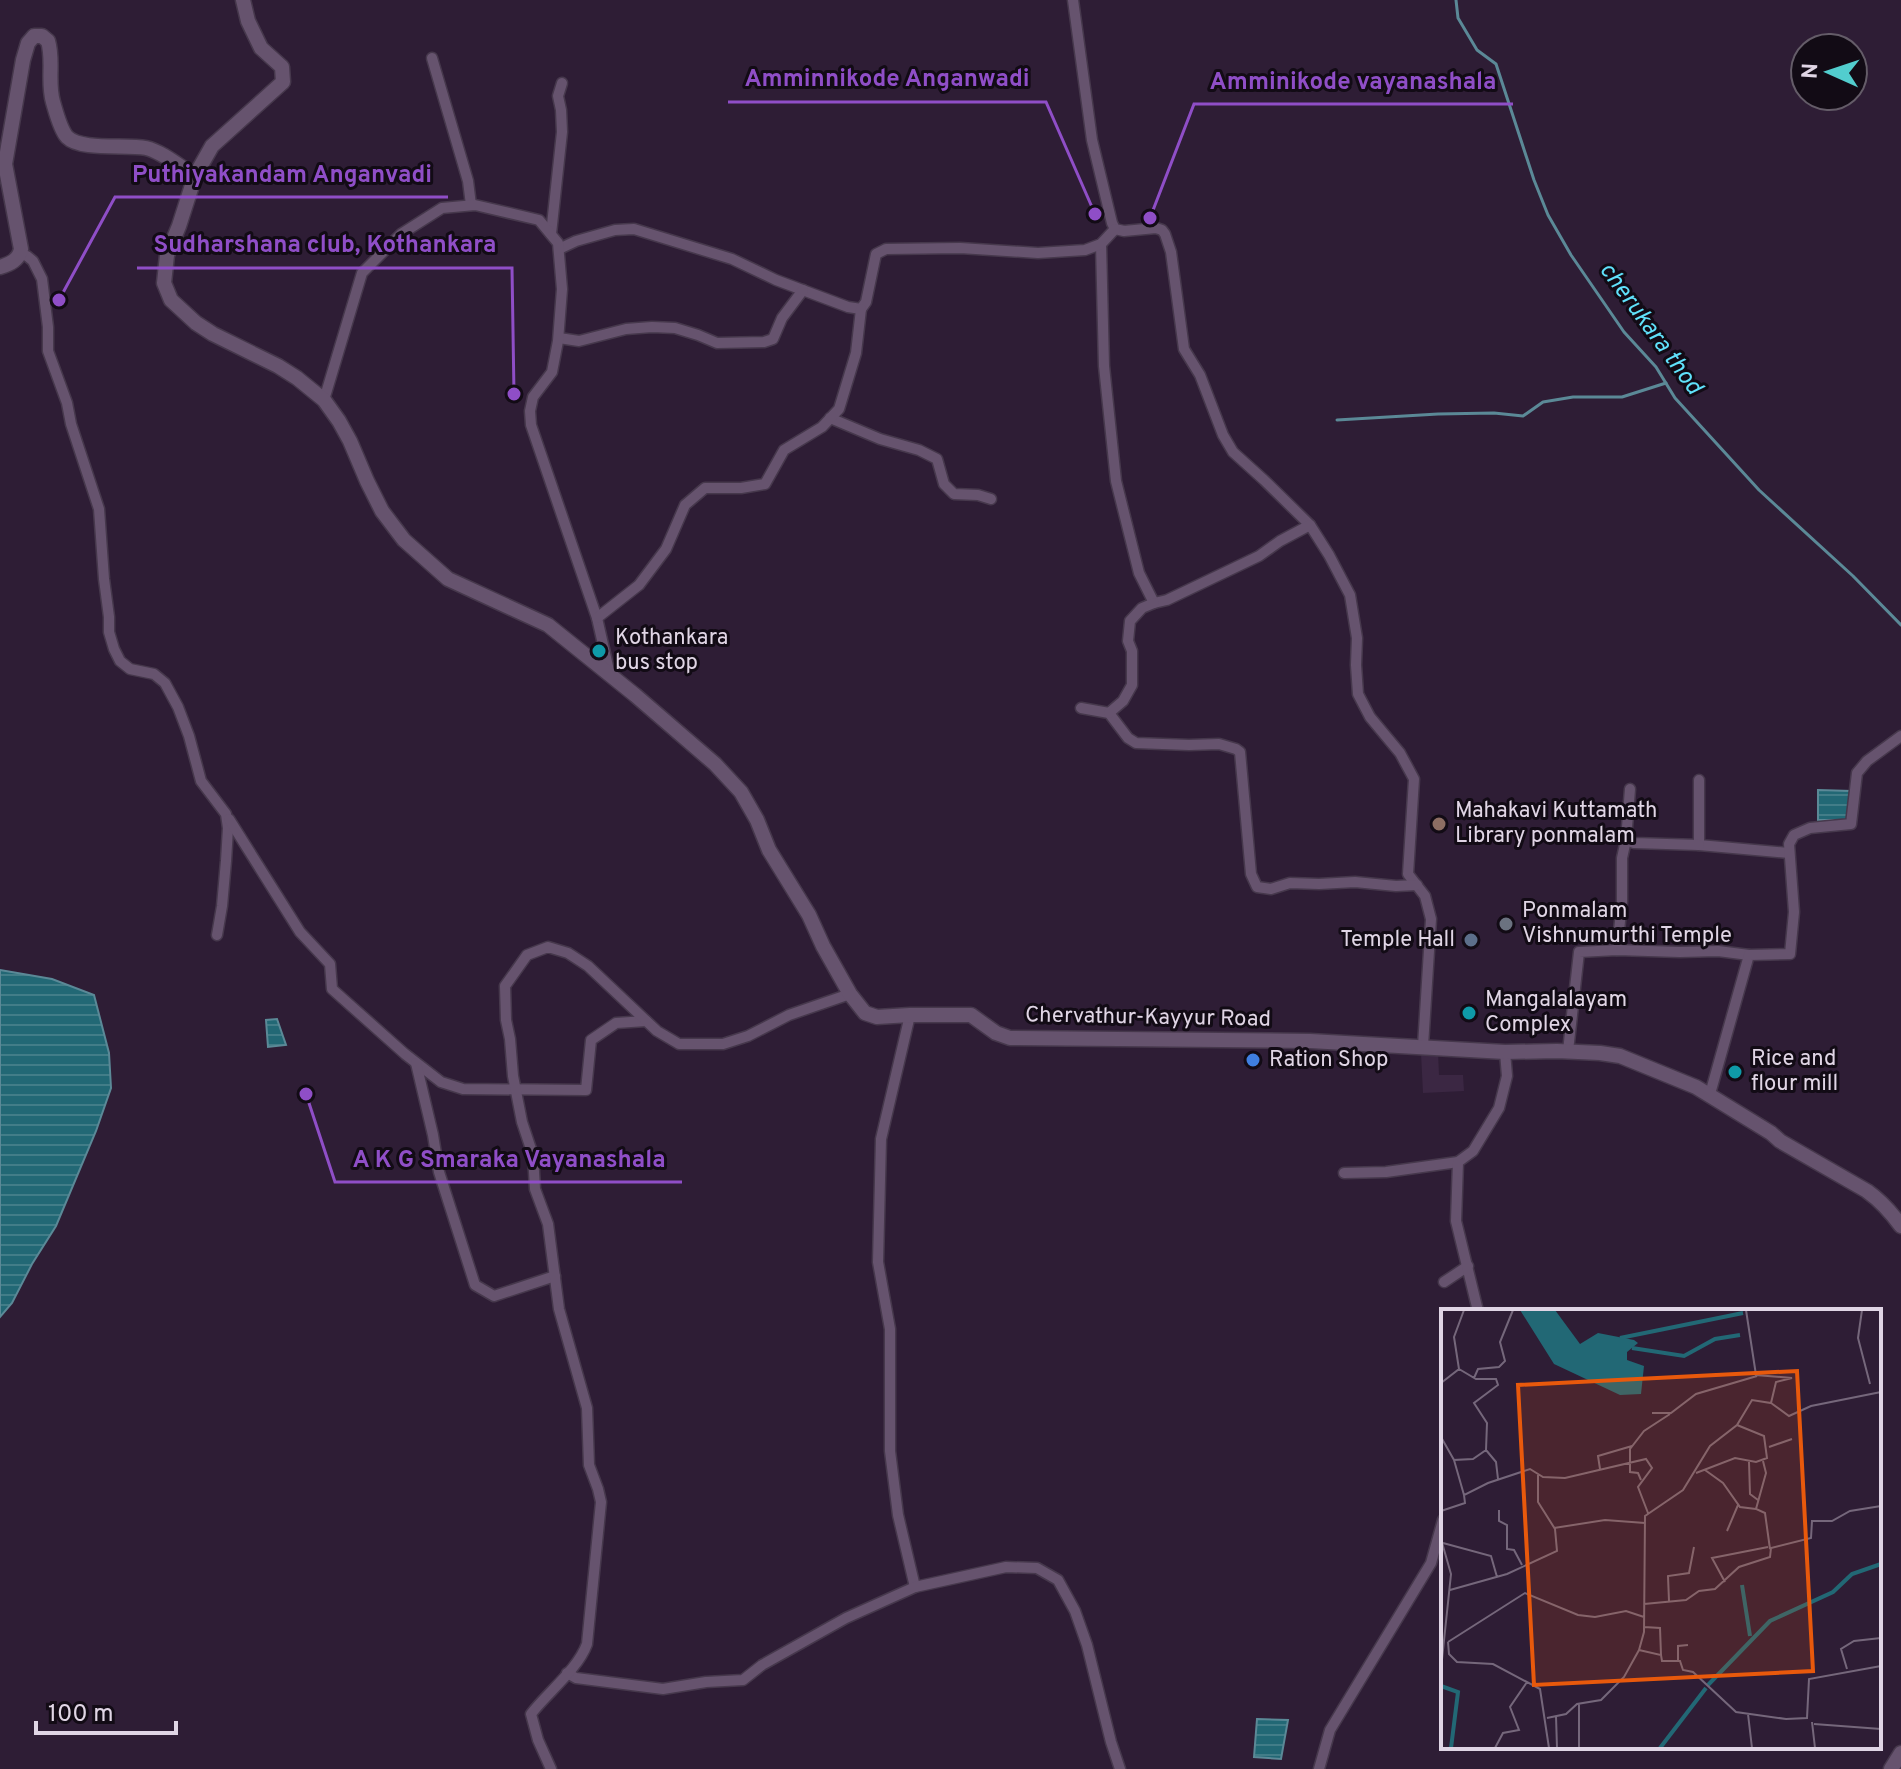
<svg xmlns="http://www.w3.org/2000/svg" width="1901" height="1769" font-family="Overpass,sans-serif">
<defs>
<pattern id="water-rules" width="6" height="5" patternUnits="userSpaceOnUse" patternTransform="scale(2)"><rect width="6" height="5" fill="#226875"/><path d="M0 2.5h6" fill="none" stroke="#427d88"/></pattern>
</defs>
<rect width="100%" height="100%" fill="#2e1d35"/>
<!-- built -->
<path fill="#3b2743" d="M1438,1052L1439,1075H1463L1464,1091L1423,1093L1421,1053Z"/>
<!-- water -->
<g fill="url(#water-rules)" stroke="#5b8997" stroke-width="2">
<path d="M1818,790L1851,791L1848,820H1818Z"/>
<path d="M0,970L52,979L94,995L109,1053L111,1088L96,1131L56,1226L32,1264L12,1303L0,1317Z"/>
<path d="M277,1019L286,1045L268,1047L266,1020Z"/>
<path d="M1257,1719L1288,1720L1281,1759L1254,1757Z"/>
</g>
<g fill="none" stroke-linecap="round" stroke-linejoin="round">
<!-- stream -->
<g stroke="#5b8997" stroke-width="3">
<path d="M1456,0L1458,18L1477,50L1496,64L1534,180L1548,215L1571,255L1624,332L1656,367L1675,398L1759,490L1853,576L1901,625"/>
<path d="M1337,420L1438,414L1494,413L1523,416L1543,402L1573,397H1622L1666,383"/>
</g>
<!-- street casing -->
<g stroke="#46384c" stroke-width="13">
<g id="street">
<path d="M1073,0L1092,140L1112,223L1115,229L1124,231L1156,228L1162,230L1165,234L1171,252L1184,349L1200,375L1223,435L1233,452L1264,480L1310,525L1329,555L1350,595L1357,638L1356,665L1358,694L1370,717L1400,753L1414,779L1408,874L1425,896L1431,919L1423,1046"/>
<path d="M432,58L468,181L471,205"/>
<path d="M551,234L562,132L561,110L558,96L562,83"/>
<path d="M1101,244L1104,366L1116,481L1139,573L1154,603L1167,600L1259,556L1280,541L1310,525"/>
<path d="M559,249L576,241L615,230L634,229L732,259L776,280L848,307L861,309L866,302L876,254L886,249L960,248L1038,253L1085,250L1101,244L1115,229"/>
<path d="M20,254L27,256L33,261L42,279L48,327V351L67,403L71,424L99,509L104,579L109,617V632L114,649L120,661L130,669L154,674L165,683L178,707L189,736L201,781L226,814L228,828L226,861L222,906L217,935"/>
<path d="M559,338L579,341L626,329L652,327L675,328L698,335L717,343L764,342L773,339L782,318L803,290"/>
<path d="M324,400L362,273L401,234L442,208L475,205L539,220L558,243L562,289L558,341L552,372L533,397L530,411L531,425L597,618L610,675"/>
<path d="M830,418L880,439L919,450L937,459L944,484L954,494L978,495L991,499"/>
<path d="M597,618L639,585L666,549L685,505L705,488H741L765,484L784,450L822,427L839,409L856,353L861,309"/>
<path d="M1081,708L1109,713L1128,738L1136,743L1189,745L1219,744L1236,749L1240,752L1251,874L1257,887L1271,889L1290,883L1319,884L1355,882L1396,886L1417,885"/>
<path d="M1109,713L1123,701L1132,685V651L1128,641L1130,621L1142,608L1154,603"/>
<path d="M1699,780V845L1789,853"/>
<path d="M1630,789L1626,840L1634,843L1699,845"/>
<path d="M229,819L300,932L330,964L332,989L405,1054L441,1082L463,1089L586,1090L591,1040L616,1023L646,1021"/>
<path d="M1617,950L1622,902V858L1626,840"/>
<path d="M910,1015L881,1139L878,1262L890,1329V1451L898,1515L915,1587"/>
<path d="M1568,1051L1579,952L1617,950L1680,952L1718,951L1749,955"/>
<path d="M416,1063L433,1135L439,1172L475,1285L494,1296L555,1276"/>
<path d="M1710,1094L1749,955L1790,954L1794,912L1789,844L1794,835L1810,828L1851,824L1857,773L1867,761L1901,736"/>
<path d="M1344,1173L1386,1172L1458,1162"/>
<path d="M1444,1282L1468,1266"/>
<path d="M1478,1311L1456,1221L1458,1162L1473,1151L1499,1108L1507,1076L1505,1052"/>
<path d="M567,1673L576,1678L663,1689L706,1682L743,1680L762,1665L846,1618L915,1587L1006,1567L1037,1568L1058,1580L1075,1611L1087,1645L1111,1742L1120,1769"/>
<path d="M551,1769L538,1740L531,1714C548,1692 578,1669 587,1644L601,1502L598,1489L589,1465L587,1408L559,1309L548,1224L535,1189L533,1155L522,1122L513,1076L510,1039L506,1020L505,986L527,955L548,947L568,953L588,966L657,1031L679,1044H723L748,1036L789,1015L850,994"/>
<path d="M1319,1769L1330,1730L1431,1563L1443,1520"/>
</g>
</g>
<!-- secondary casing -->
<g stroke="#46384c" stroke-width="17">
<g id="secondary">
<path d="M243,0L248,21L261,48L282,67L283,82L212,146L195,176L179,226L167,255L164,283L171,300L196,323L213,334L278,366L297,378L324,400L339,421L350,441L367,481L382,511L404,540L448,579L548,625L635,695L715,764L741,792L757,820L769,850L809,915L823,946L850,994L865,1013L877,1017L910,1015H971L996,1033L1010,1038L1310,1041L1505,1052L1557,1051L1600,1053L1620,1056L1696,1087L1771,1133L1780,1141L1867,1191C1881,1201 1891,1212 1901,1226"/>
<path d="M0,267C10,264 19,260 21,249L5,164L23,60L28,43L34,36H42L48,41C54,61 47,81 53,102C56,112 60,129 67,137C81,151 126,144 146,148C163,152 180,167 195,176"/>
<path d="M1891,1769L1901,1753"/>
</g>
</g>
<!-- street -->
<use href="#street" stroke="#66536e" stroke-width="10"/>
<!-- secondary -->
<use href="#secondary" stroke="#66536e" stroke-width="14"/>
</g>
<!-- markers -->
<g fill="#0f9aa8" stroke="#120b15" stroke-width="3">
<circle cx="599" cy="651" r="8"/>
<circle cx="1469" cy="1013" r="8"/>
<circle cx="1735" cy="1072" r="8"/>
</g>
<circle fill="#8d6e63" stroke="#120b15" stroke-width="3" cx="1439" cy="824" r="8"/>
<circle fill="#6b7280" stroke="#120b15" stroke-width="3" cx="1506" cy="924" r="8"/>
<circle fill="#5c6f8a" stroke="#120b15" stroke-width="3" cx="1471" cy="940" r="8"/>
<circle fill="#3f7fe0" stroke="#120b15" stroke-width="3" cx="1253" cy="1060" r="8"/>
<g text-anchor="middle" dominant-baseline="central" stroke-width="6" stroke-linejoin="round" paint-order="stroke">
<!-- poi labels -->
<g font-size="22" fill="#e0d5e5" stroke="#120b15" text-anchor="start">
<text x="615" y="638">Kothankara<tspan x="615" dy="25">bus stop</tspan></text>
<text x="1455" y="811">Mahakavi Kuttamath<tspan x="1455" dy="25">Library ponmalam</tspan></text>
<text x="1522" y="911">Ponmalam<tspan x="1522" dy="25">Vishnumurthi Temple</tspan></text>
<text x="1455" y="940" text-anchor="end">Temple Hall</text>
<text x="1485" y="1000">Mangalalayam<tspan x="1485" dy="25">Complex</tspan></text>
<text x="1751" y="1059">Rice and<tspan x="1751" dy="25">flour mill</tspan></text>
<text x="1269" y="1060">Ration Shop</text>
</g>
<!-- street labels -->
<g font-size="22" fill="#e0d5e5" stroke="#120b15">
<text transform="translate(1148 1018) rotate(1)">Chervathur-Kayyur Road</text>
</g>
<!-- water labels -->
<g font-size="24" font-style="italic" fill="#60e2fb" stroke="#120b15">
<text transform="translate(1650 329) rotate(54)">cherukara thod</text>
</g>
</g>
<!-- overview -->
<g transform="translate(1441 1309)">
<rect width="440" height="440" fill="#2e1d35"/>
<path d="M79,1H114L139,35L157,24L193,31L197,34L186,43V51L203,57L200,85L179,86L113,55Z" fill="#226875"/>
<path fill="none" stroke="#226875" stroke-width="4" d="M179,29L302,4M191,39L243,47L274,30L299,26M301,276L309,327M267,376L329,312L392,283L411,265L440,255M0,377L17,383L10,439M219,439L265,379"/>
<path fill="none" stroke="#75677b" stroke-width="2" d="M421,1L417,29L429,75M18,60L35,70H55L57,76L33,94L46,114L45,141L32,150L13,151L23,186M33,69L37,60L58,58L64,52L59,33L72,1M0,74L18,60L13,28L23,1M330,94L348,107L370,97L440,83M211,104H230L255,85L316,67M0,128L13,151M328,138L351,130M45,141L55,153L57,170M322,152L325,164L315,200L324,204L329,240M308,153L309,185L317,191M159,160L157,147L191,137M264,161L282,174L299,198L315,200M255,164L294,149L315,153L326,149L323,127L296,116M200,171L197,164L189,163V140L203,122L229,105M58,201V212L66,216V240L73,241L81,256M0,202L24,194L23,186L47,174L89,160L102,168L124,169L205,150L211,159L197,178L207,204M113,219L164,211L204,214M286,222L297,196M0,230L10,265L0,360M2,234L50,247L56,268M284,273L271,249L327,238M9,281L66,265L116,242L114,220L97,193V166M228,292L227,267L248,264L253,238M203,295L245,291L258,282L274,280L298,258L329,248L330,239L370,229L371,212H391L409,202L440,197M203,318L219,319L220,346M7,333L84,284L137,306L154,308L185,302L203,308M7,333L8,345L16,353L52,355L99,380L108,439M198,341L220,346L221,352H239L242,361L252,363L295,403L345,410L366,409L368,370L440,357M237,351V337L247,336M406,360L400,340L413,332L440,329M307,405L311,439M115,407L116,439M106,409L125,405L136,395L160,391L183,368L198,341L203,323L204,207L242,181L269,137L296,116L311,91L330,94L335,73L351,69L315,66L305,1M371,413L374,439M373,415L440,420M54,439L62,424L78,421L69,398L86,373M138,439V394"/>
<path fill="#e8590c" fill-opacity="0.15" stroke="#e8590c" stroke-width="4" d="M356,62L372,362L93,376L77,76Z"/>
<rect width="440" height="440" fill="none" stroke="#e0d5e5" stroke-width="4"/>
</g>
<!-- callouts -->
<path fill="none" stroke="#8f4ec7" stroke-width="3" d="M1095 214L1046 102H728M1150 218L1194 104H1513M59 300L115 197H448M514 394L512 268H137M306 1094L335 1182H682"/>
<g fill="#8f4ec7" stroke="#120b15" stroke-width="3">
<circle cx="1095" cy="214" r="8"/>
<circle cx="1150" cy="218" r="8"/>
<circle cx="59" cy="300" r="8"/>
<circle cx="514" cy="394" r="8"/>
<circle cx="306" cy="1094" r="8"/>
</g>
<g font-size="24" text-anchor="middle" font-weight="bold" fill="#8f4ec7" stroke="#120b15" stroke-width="6" stroke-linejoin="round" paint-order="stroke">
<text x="887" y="86">Amminnikode Anganwadi</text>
<text x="1353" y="89">Amminikode vayanashala</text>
<text x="282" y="182">Puthiyakandam Anganvadi</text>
<text x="325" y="252">Sudharshana club, Kothankara</text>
<text x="509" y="1167">A K G Smaraka Vayanashala</text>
</g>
<!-- north arrow -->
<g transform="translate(1829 72) rotate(273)"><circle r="38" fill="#120b15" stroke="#645c68" stroke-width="2"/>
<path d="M0-6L14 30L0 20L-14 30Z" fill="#52cdce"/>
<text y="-12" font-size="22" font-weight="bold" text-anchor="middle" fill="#e0d5e5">N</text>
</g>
<!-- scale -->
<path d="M36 1721v12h140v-12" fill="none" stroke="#e0d5e5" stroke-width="4"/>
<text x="48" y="1721" font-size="24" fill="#e0d5e5" stroke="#120b15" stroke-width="6" paint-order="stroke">100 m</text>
</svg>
